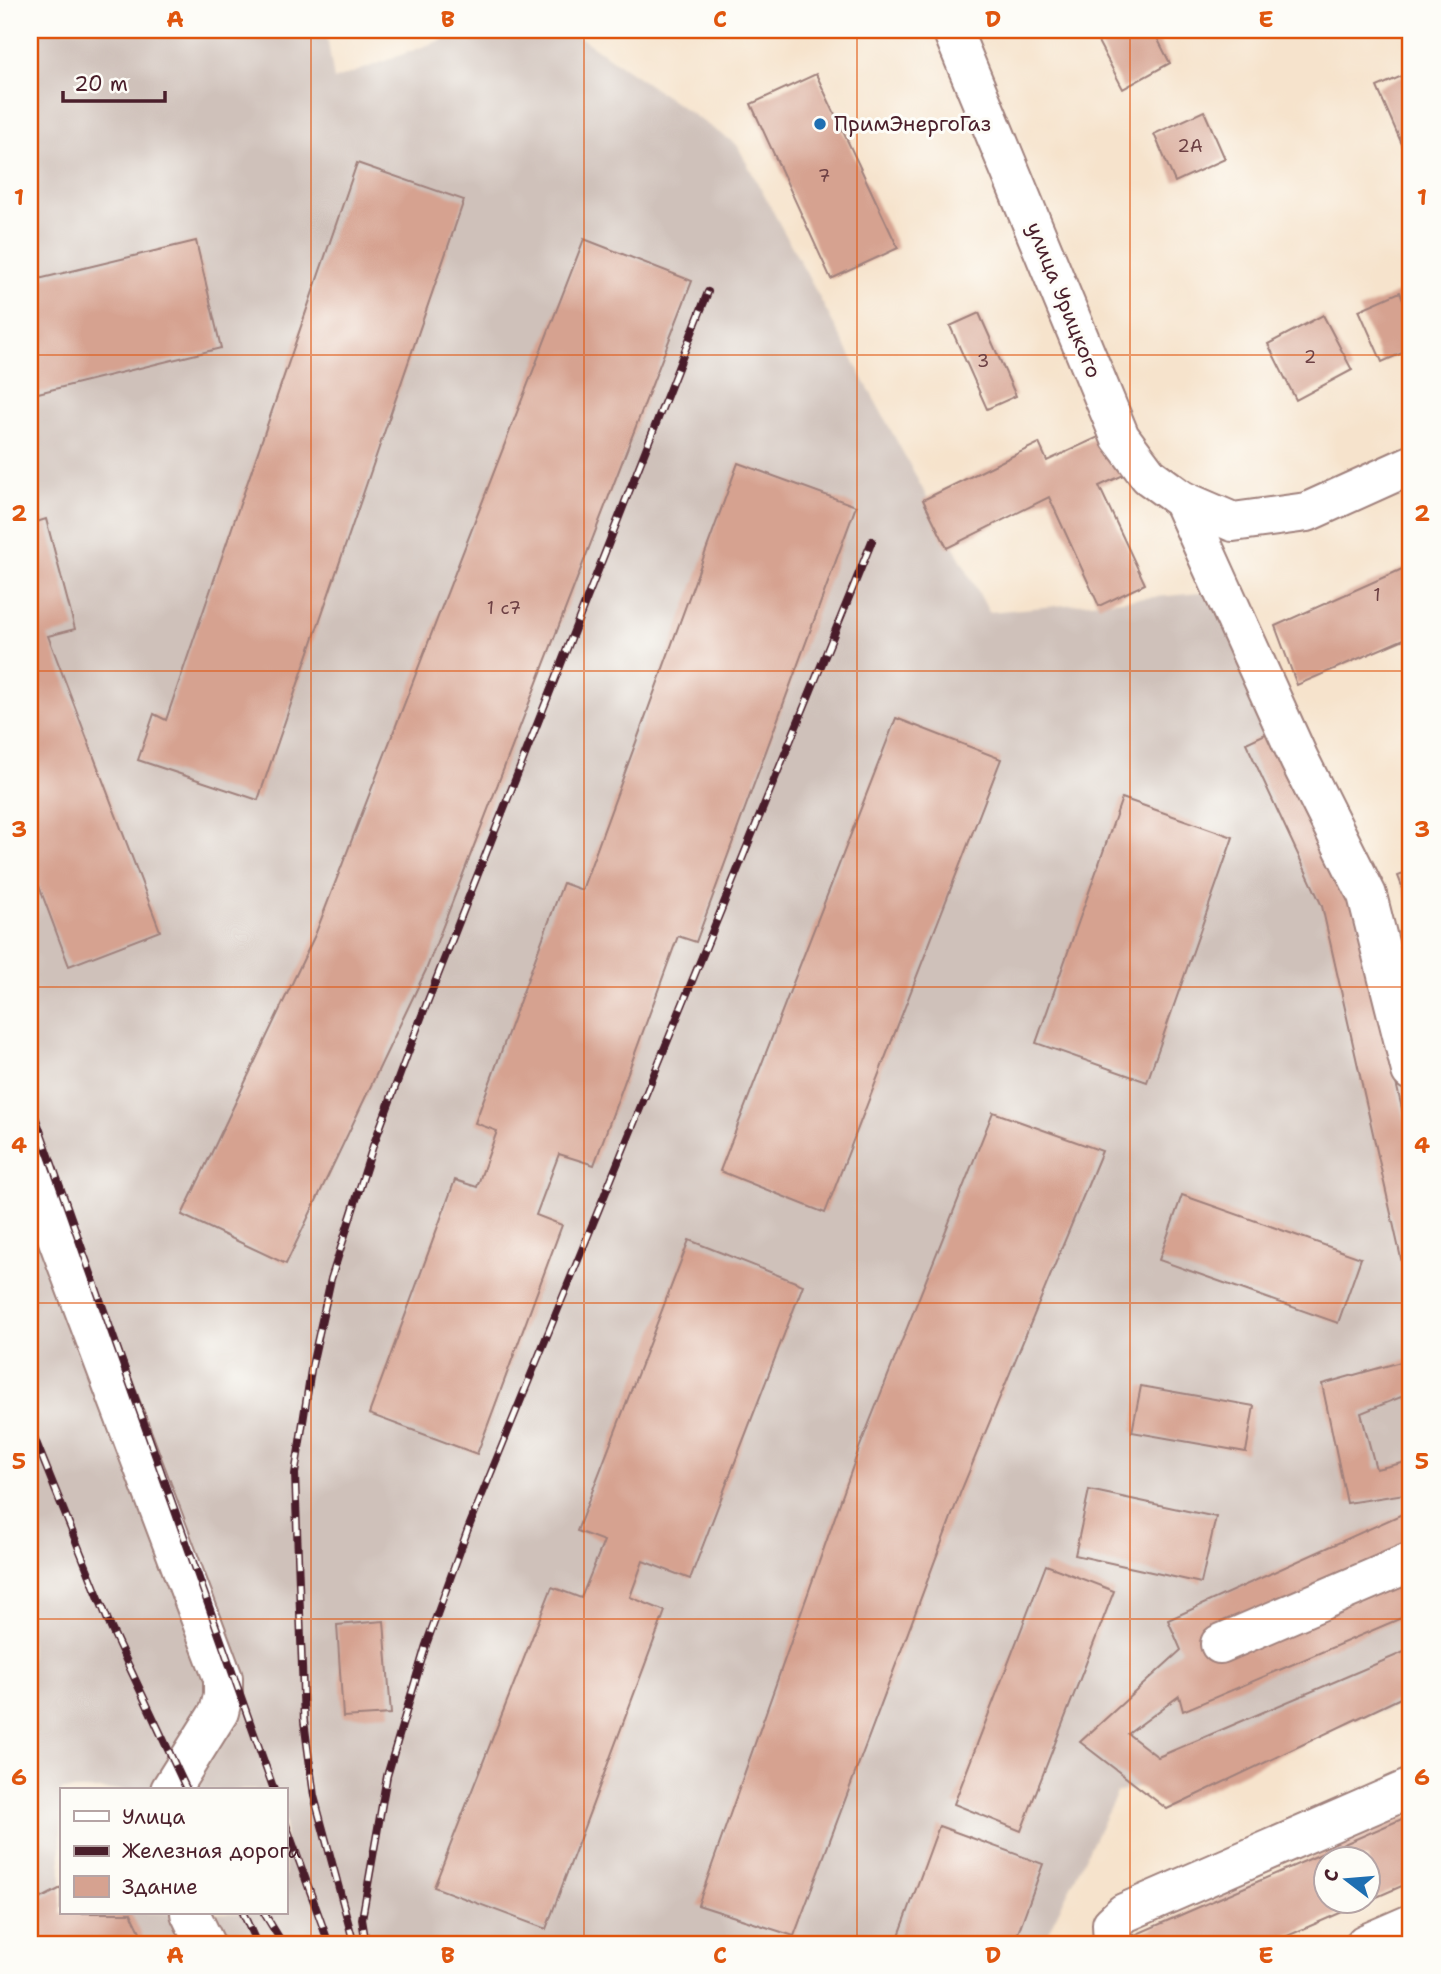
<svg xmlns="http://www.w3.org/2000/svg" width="1441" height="1974" font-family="'Shantell Sans',sans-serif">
<rect width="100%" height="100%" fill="#fdfcf7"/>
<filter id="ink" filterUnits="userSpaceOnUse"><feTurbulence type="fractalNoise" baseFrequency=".0143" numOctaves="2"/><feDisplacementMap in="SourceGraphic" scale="14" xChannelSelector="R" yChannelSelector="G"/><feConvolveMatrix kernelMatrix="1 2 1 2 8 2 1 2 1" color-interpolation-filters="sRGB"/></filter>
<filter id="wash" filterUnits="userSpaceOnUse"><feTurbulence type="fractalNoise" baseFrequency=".00686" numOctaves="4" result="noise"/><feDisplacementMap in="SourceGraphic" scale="28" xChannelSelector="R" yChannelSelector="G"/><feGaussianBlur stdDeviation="1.57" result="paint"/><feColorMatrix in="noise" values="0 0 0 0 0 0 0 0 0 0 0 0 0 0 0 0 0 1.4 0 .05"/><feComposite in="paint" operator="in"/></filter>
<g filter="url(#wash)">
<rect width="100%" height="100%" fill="#f6e3cc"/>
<!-- industrial -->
<path fill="#cfc1ba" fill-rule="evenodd" d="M30,30H326L334,80L468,30H569L737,145L989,612L1234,590L1411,1001V1702L1117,1793L1042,1944H30ZM61,1790H285V1913H61Z"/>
<g id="blocks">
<!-- building -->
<g fill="#d6a290" fill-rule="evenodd">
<path d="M1098,30H1153L1170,63L1123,89L1093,32Z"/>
<path d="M1411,72V154L1407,156L1377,87Z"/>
<path d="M816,74L898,248L831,279L751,104Z"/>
<path d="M1204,111L1225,159L1175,182L1154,134Z"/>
<path d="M357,163L464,200L258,800L138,760L154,714L166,720Z"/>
<path d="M584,239L692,281L426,970L286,1264L182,1215L315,935Z"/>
<path d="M196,241L221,348L30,395V281Z"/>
<path d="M1400,292L1411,318V349L1382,362L1359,310Z"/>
<path d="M979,313L1016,396L987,409L950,326Z"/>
<path d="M1323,315L1352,370L1296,400L1268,344Z"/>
<path d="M1107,433L1126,474L1099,486L1145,584L1099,606L1049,497L947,548L923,500L1039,443L1047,461Z"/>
<path d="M738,463L856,506L696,942L678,936L594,1165L559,1154L536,1215L562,1225L477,1454L369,1414L455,1180L477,1187L497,1131L475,1123L563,883L582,890Z"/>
<path d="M46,519L75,629L48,636L160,931L69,966L30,862V524Z"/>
<path d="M1411,565V636L1297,685L1275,626Z"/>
<path d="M896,718L1001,759L825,1213L720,1171Z"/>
<path d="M1274,730L1353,899L1411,1147V1303L1322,906L1246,743Z"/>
<path d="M1122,798L1233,837L1147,1082L1036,1043Z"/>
<path d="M1411,871V909L1398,876Z"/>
<path d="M993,1112L1102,1151L961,1491L794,1936L698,1905L860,1446Z"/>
<path d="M1182,1195L1361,1258L1338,1323L1159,1260Z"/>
<path d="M689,1240L803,1285L690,1579L643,1561L630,1597L665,1611L546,1929L434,1887L552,1587L581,1598L604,1541L577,1531Z"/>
<path d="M1411,1359V1393L1361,1413L1376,1469L1411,1461V1493L1347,1503L1322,1384Z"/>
<path d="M1141,1386L1254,1406L1246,1452L1132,1432Z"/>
<path d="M1089,1490L1216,1517L1201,1583L1075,1555Z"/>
<path d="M1411,1510V1546L1400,1578L1411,1614L1183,1711L1179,1696L1128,1734L1158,1757L1411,1649V1693L1167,1809L1080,1742L1181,1650L1168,1620Z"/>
<path d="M1046,1565L1114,1591L1021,1831L954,1804Z"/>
<path d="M384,1621L391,1714L343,1717L337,1625Z"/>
<path d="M1411,1815V1882L1269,1944H1134L1130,1937ZM1326,1858H1368V1900H1326Z"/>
<path d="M939,1826L1043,1864L1014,1944H896Z"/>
<path d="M61,1888V1913H131L146,1944H30V1904Z"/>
</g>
</g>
</g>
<g filter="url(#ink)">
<use href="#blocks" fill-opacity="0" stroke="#a0817c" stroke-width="2"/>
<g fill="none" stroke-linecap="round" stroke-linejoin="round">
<!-- minor casing -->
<g stroke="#a0817c" stroke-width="42">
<g id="minor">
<path d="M952,30L1120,437L1149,476L1182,500L1233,522L1307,512L1411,465"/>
<path d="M1182,500L1299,759L1367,895L1411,1071"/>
<path d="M30,1166L223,1678V1696L219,1712L170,1790"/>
<path d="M1220,1644L1411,1562"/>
<path d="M190,1913L205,1944"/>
<path d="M1113,1944L1112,1924L1124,1913L1411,1788"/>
<path d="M1365,1944L1411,1924"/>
</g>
</g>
<!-- minor -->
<use href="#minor" stroke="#fff" stroke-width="38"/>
<!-- rail casing -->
<g stroke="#4a1f2b" stroke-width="8">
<g id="rail">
<path d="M30,1102L274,1790"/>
<path d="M30,1427L111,1628L187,1790"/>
<path d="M285,1822L329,1944"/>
<path d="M243,1913L257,1944"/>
<path d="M264,1913L283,1944"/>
<path d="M354,1944L314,1796L304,1721L295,1474L311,1370L331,1279L373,1146L421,1018L708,292"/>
<path d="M366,1944L362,1919L387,1776L426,1645L468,1529L872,541"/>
</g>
</g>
<!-- rail -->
<use href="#rail" stroke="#fdfcf7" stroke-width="5" stroke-dasharray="16" stroke-linecap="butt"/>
</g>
</g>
<!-- grid -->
<path fill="none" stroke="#e0560e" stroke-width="2" stroke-opacity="0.55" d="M311,30V1944M584,30V1944M857,30V1944M1130,30V1944M30,355H1411M30,671H1411M30,987H1411M30,1303H1411M30,1619H1411"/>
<!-- markers -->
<circle fill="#1f6fb2" stroke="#fdfcf7" stroke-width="2.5" cx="820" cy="124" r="7"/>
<g text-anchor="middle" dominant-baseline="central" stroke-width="6" stroke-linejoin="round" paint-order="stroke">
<!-- number labels -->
<g font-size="18" fill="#6d4044">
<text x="1190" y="146">2А</text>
<text x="824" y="176">7</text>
<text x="1310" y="357">2</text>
<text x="983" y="361">3</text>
<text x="1377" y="595">1</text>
<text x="504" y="608">1 с7</text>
</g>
<!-- poi labels -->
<g font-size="21" fill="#4a1f2b" stroke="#fdfcf7" text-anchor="start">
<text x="834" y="124">ПримЭнергоГаз</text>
</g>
<!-- street labels -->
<g font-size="21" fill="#4a1f2b" stroke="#fdfcf7">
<text transform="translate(1064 300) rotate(68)">улица Урицкого</text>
</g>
</g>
<!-- margin -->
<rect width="1441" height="1974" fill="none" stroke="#fdfcf7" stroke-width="77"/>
<!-- legend -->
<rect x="60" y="1788" width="228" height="126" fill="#fdfcf7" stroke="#b5a4a5" stroke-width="2"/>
<rect x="74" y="1811" width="35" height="10" fill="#ffffff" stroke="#b5a4a5" stroke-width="2"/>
<text x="122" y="1824" font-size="21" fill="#4a1f2b">Улица</text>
<rect x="74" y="1846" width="35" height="10" fill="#4a1f2b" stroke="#b5a4a5" stroke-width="2"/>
<text x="122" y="1858" font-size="21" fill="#4a1f2b">Железная дорога</text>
<rect x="74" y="1876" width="35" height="21" fill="#d6a290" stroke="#b5a4a5" stroke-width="2"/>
<text x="122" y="1894" font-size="21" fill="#4a1f2b">Здание</text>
<!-- north arrow -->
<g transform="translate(1347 1880) rotate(286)"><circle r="33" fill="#fdfcf7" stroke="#b5a4a5" stroke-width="2"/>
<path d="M0-5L12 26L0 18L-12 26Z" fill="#1f6fb2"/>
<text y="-10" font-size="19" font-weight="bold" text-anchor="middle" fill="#4a1f2b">С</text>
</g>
<!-- scale -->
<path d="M63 91v10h102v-10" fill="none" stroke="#4a1f2b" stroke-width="3.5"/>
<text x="74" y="91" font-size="21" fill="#4a1f2b" stroke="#fdfcf7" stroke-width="5" paint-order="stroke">20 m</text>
<rect x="38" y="38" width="1364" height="1898" fill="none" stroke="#e0560e" stroke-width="2.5"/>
<g font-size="23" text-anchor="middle" font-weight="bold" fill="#e0560e">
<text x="175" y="27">A</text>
<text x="448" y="27">B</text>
<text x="720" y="27">C</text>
<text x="993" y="27">D</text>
<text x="1266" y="27">E</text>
<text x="19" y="205">1</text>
<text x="1422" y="205">1</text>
<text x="19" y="521">2</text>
<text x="1422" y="521">2</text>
<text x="19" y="837">3</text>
<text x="1422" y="837">3</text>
<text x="19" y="1153">4</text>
<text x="1422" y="1153">4</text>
<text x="19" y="1469">5</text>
<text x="1422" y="1469">5</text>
<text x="19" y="1785">6</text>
<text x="1422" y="1785">6</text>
<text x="175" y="1963">A</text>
<text x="448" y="1963">B</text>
<text x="720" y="1963">C</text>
<text x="993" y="1963">D</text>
<text x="1266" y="1963">E</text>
</g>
</svg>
